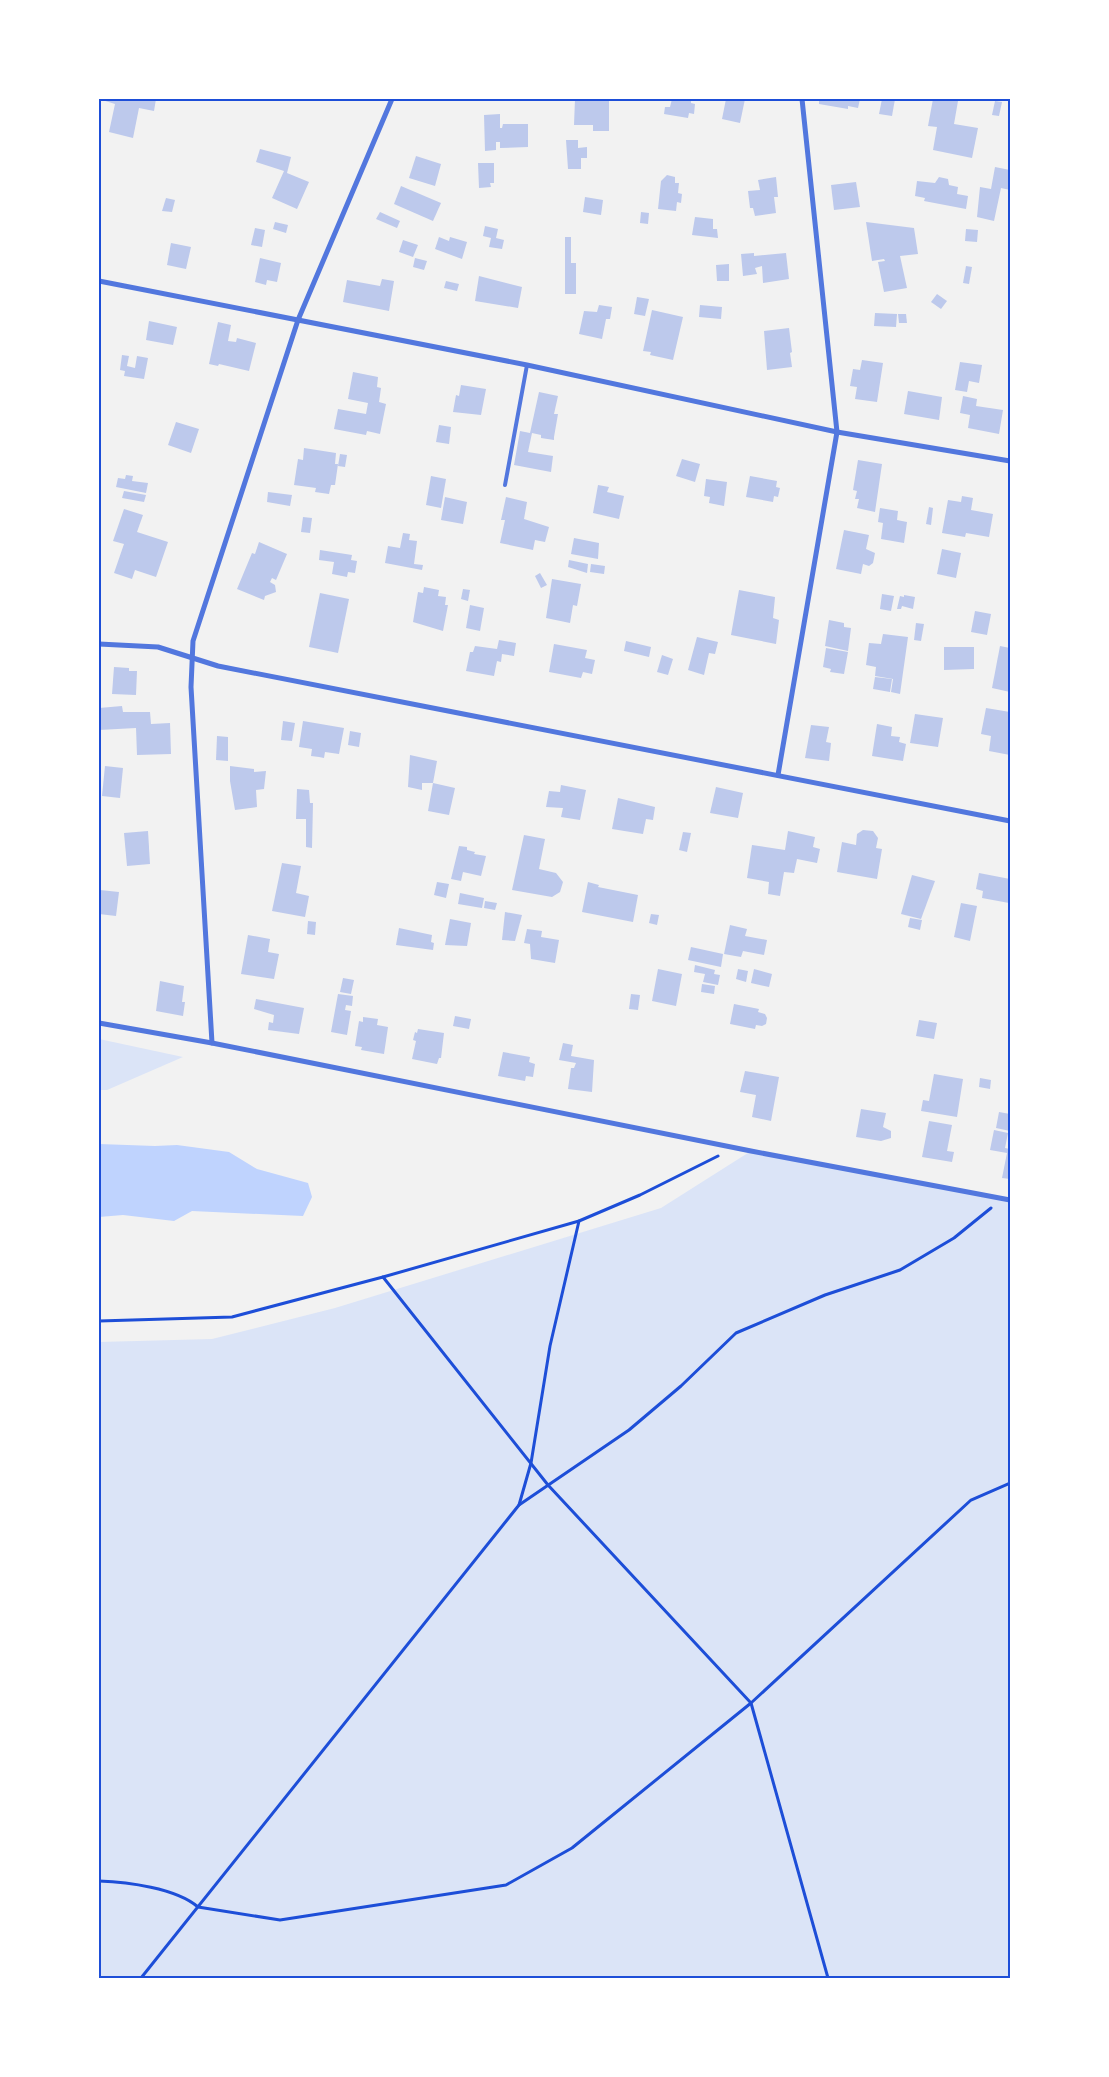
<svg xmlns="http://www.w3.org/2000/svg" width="1109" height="2077" font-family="Commissioner,sans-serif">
<rect width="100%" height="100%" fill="#f2f2f2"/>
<!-- green -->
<g fill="#dbe4f7">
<path d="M99,1039L183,1057L107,1090H99Z"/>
<path d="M751,1151L1010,1201V1978H99V1342L212,1339L335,1308L661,1208Z"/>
</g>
<!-- water -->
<path fill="#bfd3fe" d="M99,1144L155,1146L177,1145L229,1152L257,1169L308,1183L312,1197L303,1216L192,1211L174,1221L123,1215L99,1217Z"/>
<!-- building -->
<g fill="#bdc9ec">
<path d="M99,99H156L154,111L139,108L133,138L109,132L115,104Z"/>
<path d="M575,99H609V131H593V125H574Z"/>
<path d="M672,99H691V103L695,104L694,114L689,113L688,118L664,114L665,107H670Z"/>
<path d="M726,99H745L740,123L722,119Z"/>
<path d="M819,99H860L858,108L848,106V109L819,104Z"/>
<path d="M882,99H895L892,116L879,114Z"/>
<path d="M933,99L958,101L954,124L978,128L972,158L933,150L937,127L928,126Z"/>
<path d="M995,101L1002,102L999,116L992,115Z"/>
<path d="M500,114V128H502L503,124H528V147L500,148V142H496V150L485,151L484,115Z"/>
<path d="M566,140H578V148L587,147V158H581V169H568Z"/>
<path d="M260,149L291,157L287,173L309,182L297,209L272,198L284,171L256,162Z"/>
<path d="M416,156L441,164L435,186L409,178Z"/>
<path d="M478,163H494V183H490L491,187L479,188Z"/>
<path d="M995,167L1010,170V190L1001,188L994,221L977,217L980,187L991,189Z"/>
<path d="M667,175L675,177V183H679L678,193L682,194L681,203L677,202L676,211L658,209L661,181Z"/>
<path d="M776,177L778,197H774L776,213L755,216L753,208H750L748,191L760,190L758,180Z"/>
<path d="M939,177L948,179L949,185L958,187L957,194L968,196L966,209L924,201L925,198L915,196L917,181L935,183Z"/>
<path d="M856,182L860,207L834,210L831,185Z"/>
<path d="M401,186L441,203L433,221L394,204Z"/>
<path d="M585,197L603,200L601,215L583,212Z"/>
<path d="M166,198L175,200L172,212L162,211Z"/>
<path d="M380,212L400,221L397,228L376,219Z"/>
<path d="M641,212L649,213L648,224L640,223Z"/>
<path d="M695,217L713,219V229H717L718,238L692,235Z"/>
<path d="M275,222L288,225L286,233L273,229Z"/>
<path d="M866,222L914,228L918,254L900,256L907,288L884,292L878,262L885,261L884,259L872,261Z"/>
<path d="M485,226L498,229L496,238L504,240L502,249L489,247L491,238L483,236Z"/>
<path d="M255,228L265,230L262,247L251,245Z"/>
<path d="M966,229L978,230L977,242L965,241Z"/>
<path d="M439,237L449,241L450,237L467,242L462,259L435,249Z"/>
<path d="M565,237H571V263H576V294H565Z"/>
<path d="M403,240L418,245L413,257L399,252Z"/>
<path d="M171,243L191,247L186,269L167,265Z"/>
<path d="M754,253V256L786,253L789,279L763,283L762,266L755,268L757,274L743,276L741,254Z"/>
<path d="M260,258L281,263L277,282L267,280L266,285L255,282Z"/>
<path d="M415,258L427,261L424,270L413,267Z"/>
<path d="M729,264V281H717L716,265Z"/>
<path d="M966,266L972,267L969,284L963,283Z"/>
<path d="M479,276L522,287L518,308L475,301Z"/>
<path d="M382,279L394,281L389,311L343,302L347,280L380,286Z"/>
<path d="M446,281L459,284L457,291L444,288Z"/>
<path d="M937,294L947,301L941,309L931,302Z"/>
<path d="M637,297L649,299L645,316L634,314Z"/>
<path d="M599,305L612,307L610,319H606L602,339L579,334L584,311L597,312Z"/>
<path d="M700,305L722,307L721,319L699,317Z"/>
<path d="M652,310L683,317L673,360L650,355L651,352L643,351Z"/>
<path d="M875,313L897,314L896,327L874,326Z"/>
<path d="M898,314H906L907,323H899Z"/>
<path d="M149,321L177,327L173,345L146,340Z"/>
<path d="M218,322L231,325L228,341L236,342L237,338L256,343L249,371L219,364L218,366L209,364Z"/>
<path d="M789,328L792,352L790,353L792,367L767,370L764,331Z"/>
<path d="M122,355L129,356L127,366L135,368L137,356L148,358L144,379L124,376L125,371L120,370Z"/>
<path d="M862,360L883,363L877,402L855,399L857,387L850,386L853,369L860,370Z"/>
<path d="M960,362L982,365L979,383L969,381L967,392L955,390Z"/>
<path d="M353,372L378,377L377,387L381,388L379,402L386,404L380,434L367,431L366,435L334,429L338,409L366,414L368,403L348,399Z"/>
<path d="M461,385L486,389L481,415L453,412L456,395L459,396Z"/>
<path d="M908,391L942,397L939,420L904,414Z"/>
<path d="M539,392L558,396L554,414H558L554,437V440L541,438V435L532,433L528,452L553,456L551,472L514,465L520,431L530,433Z"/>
<path d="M963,396L977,399L976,406L1003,410L999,434L968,428L970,415L960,413Z"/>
<path d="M176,422L199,429L191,453L168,445Z"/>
<path d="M439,425L451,427L449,444L436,442Z"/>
<path d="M304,448L336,453L335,464H338L335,485H331L329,494L315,492L316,488L294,485L298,459L303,460Z"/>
<path d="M340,454L347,455L345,467L338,466Z"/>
<path d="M682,459L700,464L695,482L676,476Z"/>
<path d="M858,460L882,464L875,512L857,508L859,499H855L857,491L853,490Z"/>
<path d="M126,475L133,476L132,481L148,483L146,493L116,487L118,478L125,479Z"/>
<path d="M431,476L446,479L441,508L426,505Z"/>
<path d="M750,476L777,481L776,487L780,488L778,497L774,496L773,502L746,497Z"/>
<path d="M706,479L727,482L724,506L709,503L710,497L704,496Z"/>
<path d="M598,485L609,487L607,492L624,496L619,519L593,513Z"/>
<path d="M124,491L146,495L144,502L122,498Z"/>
<path d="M268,492L292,495L290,506L267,502Z"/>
<path d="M962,496L973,498L971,510L993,514L989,537L966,533L965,537L942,533L948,500L961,502Z"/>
<path d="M445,497L467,502L463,524L441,520Z"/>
<path d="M506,497L527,502L524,519L549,527L545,542L535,540L533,550L500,543L505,520H501Z"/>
<path d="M929,507L933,508L931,525L926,524Z"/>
<path d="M880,508L898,511L897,520L907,522L904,543L881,539L883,523L878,522Z"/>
<path d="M124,509L143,515L137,532L168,542L156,577L135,570L132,579L114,573L124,544L113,541Z"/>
<path d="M303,517L312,518L310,533L301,532Z"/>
<path d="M844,530L869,535L866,549L875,553L873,563L869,566L863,564L861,574L836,569Z"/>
<path d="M403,533L410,534L409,540L417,541L414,564L423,565L422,570L385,563L388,546L400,548Z"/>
<path d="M574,538L599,543L598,559L571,554Z"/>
<path d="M259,542L287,554L276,580L272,578L270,582L275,585L276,592L265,596L264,600L237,589L252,553L255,554Z"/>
<path d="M942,549L961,553L956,578L937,574Z"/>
<path d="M320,550L352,555L351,560L357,561L355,573L348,572L347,577L332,574L334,562L319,560Z"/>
<path d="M569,560L588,564L587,573L568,567Z"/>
<path d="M591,564L605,566L604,574L590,572Z"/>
<path d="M540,573L547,585L541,588L535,576Z"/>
<path d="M552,579L581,584L577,606L573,605L570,623L546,618Z"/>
<path d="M424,587L439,590L438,596L446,597L445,605H448L443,631L413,622L418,592L423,593Z"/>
<path d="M463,589L470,590L468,601L461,599Z"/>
<path d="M739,590L775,597L773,618L779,620L776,644L731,635Z"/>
<path d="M320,593L349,599L338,653L309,647Z"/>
<path d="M882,594L894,596L891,611L880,609Z"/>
<path d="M904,595L915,597L913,609L902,606L901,609H897L900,596L904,597Z"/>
<path d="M470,605L484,608L480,631L466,628Z"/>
<path d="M975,611L991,614L987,635L971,632Z"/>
<path d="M829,620L844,623V627L851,628L848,651L825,646Z"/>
<path d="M916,623L924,624L921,641L914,640Z"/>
<path d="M883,634L908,637L900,694L891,692L893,679L875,676L876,667L866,665L869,643L881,644Z"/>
<path d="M697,637L718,642L715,654L709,653L704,675L688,670Z"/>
<path d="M499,640L516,643L514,656L502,654L501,662L497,661L494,676L466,671L470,652H473L475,646L497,649Z"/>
<path d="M626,641L651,647L649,657L624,651Z"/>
<path d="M554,644L587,650L585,658L595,660L592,674L583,672L581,678L549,672Z"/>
<path d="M1000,646L1010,648V692L992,688Z"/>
<path d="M944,647H974V669L944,670Z"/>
<path d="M826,648L848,652L844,674L830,672L831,669L823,667Z"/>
<path d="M662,655L673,659L668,675L657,672Z"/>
<path d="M114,667L129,668V671H137L136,695L112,694Z"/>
<path d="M875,677L892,679L890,692L873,689Z"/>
<path d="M122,706L123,712H150L151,724L170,723L171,754L137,755L136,728L99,730V708Z"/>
<path d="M986,708L1010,712V755L989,751L991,736L981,734Z"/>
<path d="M915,714L943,718L938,747L910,743Z"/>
<path d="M283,721L295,723L292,741L281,740Z"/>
<path d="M303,721L344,728L339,754L325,752L324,758L319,757L311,756L312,749L299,747Z"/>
<path d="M877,724L892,727L891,736L900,737L899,742L906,744L903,761L872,756Z"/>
<path d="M811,725L829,727L826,742L831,743L829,761L805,758Z"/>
<path d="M350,731L361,733L359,747L348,745Z"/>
<path d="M217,736L228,737V761L216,760Z"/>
<path d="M410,755L437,761L433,783L455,788L449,815L428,811L433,783H422V790L408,787Z"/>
<path d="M105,766L123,768L120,798L102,796Z"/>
<path d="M230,766L254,769V772L266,771L264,789L256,790L257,807L235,810L230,781Z"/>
<path d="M561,785L586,790L580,820L561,817L563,808L546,807L549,791L560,792Z"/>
<path d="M716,787L743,793L738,818L710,813Z"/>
<path d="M297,789L309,790L310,803H313L312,848L306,847V819H296Z"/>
<path d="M618,798L655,807L653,820L646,819L643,834L612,829Z"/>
<path d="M863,830L873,831L878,838L876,848L882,849L877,879L837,872L842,842L856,845L857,834Z"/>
<path d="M148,831L150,864L127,866L124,833Z"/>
<path d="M788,831L815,837L813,847L820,849L817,863L797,859L794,873L784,872L780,896L768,894L769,882L747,878L752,845L785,850Z"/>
<path d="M683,832L691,833L687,852L679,850Z"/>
<path d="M524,835L545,839L539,869L556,873L563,882L560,892L552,897L512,890Z"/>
<path d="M459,846L467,847V850L475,852L474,854L486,856L481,876L463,872L461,881L451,879Z"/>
<path d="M282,863L301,866L296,893L309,896L305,917L272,911Z"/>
<path d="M979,873L1010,879L1009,903L982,898L983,891L976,889Z"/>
<path d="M912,875L935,881L921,919L901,914Z"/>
<path d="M437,882L449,884L446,898L434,895Z"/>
<path d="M588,882L599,885L598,887L638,895L633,922L582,912Z"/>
<path d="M100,890L119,892L116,916L99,914Z"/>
<path d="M460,893L484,898L482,908L458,904Z"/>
<path d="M485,901L497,903L495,910L484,908Z"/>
<path d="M961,903L977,906L970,941L954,937Z"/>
<path d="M505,912L522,915L515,941L502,940Z"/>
<path d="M651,914L659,915L657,925L649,923Z"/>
<path d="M910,918L922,920L920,930L908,927Z"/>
<path d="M450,919L471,923L467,946L445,945Z"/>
<path d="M308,921L316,922L315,935L307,934Z"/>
<path d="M730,925L747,929L745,936L767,940L764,955L743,951L741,957L724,954Z"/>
<path d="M399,928L432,935L431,942L434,943L433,950L396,945Z"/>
<path d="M527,929L542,931L541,937L559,940L555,963L531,959L530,944L524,943Z"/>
<path d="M248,935L270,939L268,952L279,954L274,979L241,974Z"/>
<path d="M691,947L723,954L721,967L688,960Z"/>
<path d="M695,965L715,970L714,974L720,975L718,985L703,982L705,974L694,972Z"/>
<path d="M658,969L682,974L676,1006L652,1001Z"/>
<path d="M738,969L748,971L746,982L736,979Z"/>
<path d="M754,969L772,974L769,987L751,983Z"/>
<path d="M343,978L354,980L351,994L340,992Z"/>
<path d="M160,981L184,986L182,1002H185L183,1016L156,1011Z"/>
<path d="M702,984L715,986L714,994L701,992Z"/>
<path d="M338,994L353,996L352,1006L346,1005L345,1010L351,1011L347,1035L331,1032Z"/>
<path d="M631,994L640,995L638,1010L629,1009Z"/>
<path d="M256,999L304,1008L299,1034L268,1030L269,1022L273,1023L274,1015L254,1009Z"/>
<path d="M734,1004L759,1009L758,1012L765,1014L767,1018L766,1024L762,1026L756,1025L755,1029L730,1024Z"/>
<path d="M455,1016L471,1019L469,1029L453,1026Z"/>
<path d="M363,1017L378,1019L377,1025L388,1027L384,1054L361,1050L362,1047L355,1046L359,1021L363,1022Z"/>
<path d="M919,1020L937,1023L934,1039L916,1036Z"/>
<path d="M418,1029L444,1033L441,1058H439L437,1064L412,1059L416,1041L413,1040L415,1032L417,1033Z"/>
<path d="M563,1043L573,1045L571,1056L594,1060L592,1092L568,1089L571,1068H574L576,1063L559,1060Z"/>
<path d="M503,1052L530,1057L529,1062L535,1064L533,1077L526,1076L525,1081L498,1076Z"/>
<path d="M745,1071L779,1077L771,1121L752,1117L756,1095L740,1092Z"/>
<path d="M934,1074L963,1079L957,1117L921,1111L923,1100L929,1101Z"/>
<path d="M980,1078L991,1080L990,1089L979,1087Z"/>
<path d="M861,1109L886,1113L883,1127L891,1131V1138L881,1141L856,1137Z"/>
<path d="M999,1112L1010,1114V1131L996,1128Z"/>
<path d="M929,1121L952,1125L947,1151L954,1152L952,1162L922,1157Z"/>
<path d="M994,1130L1008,1133L1005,1148L1010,1149V1179L1002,1178L1007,1153L990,1150Z"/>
</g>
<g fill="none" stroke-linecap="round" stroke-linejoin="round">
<!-- path -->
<g stroke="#1d4ed8" stroke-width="3">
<path d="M383,1277L548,1485L751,1703L828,1978"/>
<path d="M99,1321L232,1317L383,1277L579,1221L640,1195L718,1156"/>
<path d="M519,1505L531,1463L550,1346L579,1221"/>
<path d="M99,1881C127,1882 176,1888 198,1907L280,1920L506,1885L572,1848L751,1703L971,1500L1010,1483"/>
<path d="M141,1978L519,1505L629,1430L681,1386L736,1333L825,1295L900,1270L954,1238L991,1208"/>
</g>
<!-- service -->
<path stroke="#5277de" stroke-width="4" d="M505,485L527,365"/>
<!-- minor -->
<g stroke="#5277de" stroke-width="5">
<path d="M99,281L527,365L837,432L1010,461"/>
<path d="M99,644L158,647L218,666L1010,821"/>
<path d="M778,775L837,432L802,99"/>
<path d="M99,1023L212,1043L751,1151L1010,1200"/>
<path d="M212,1043L191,687L193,641L298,320L392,99"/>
</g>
</g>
<!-- border -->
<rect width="1109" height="2077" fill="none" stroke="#ffffff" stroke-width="200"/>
<rect x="100" y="100" width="909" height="1877" fill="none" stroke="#1d4ed8" stroke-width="2"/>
</svg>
